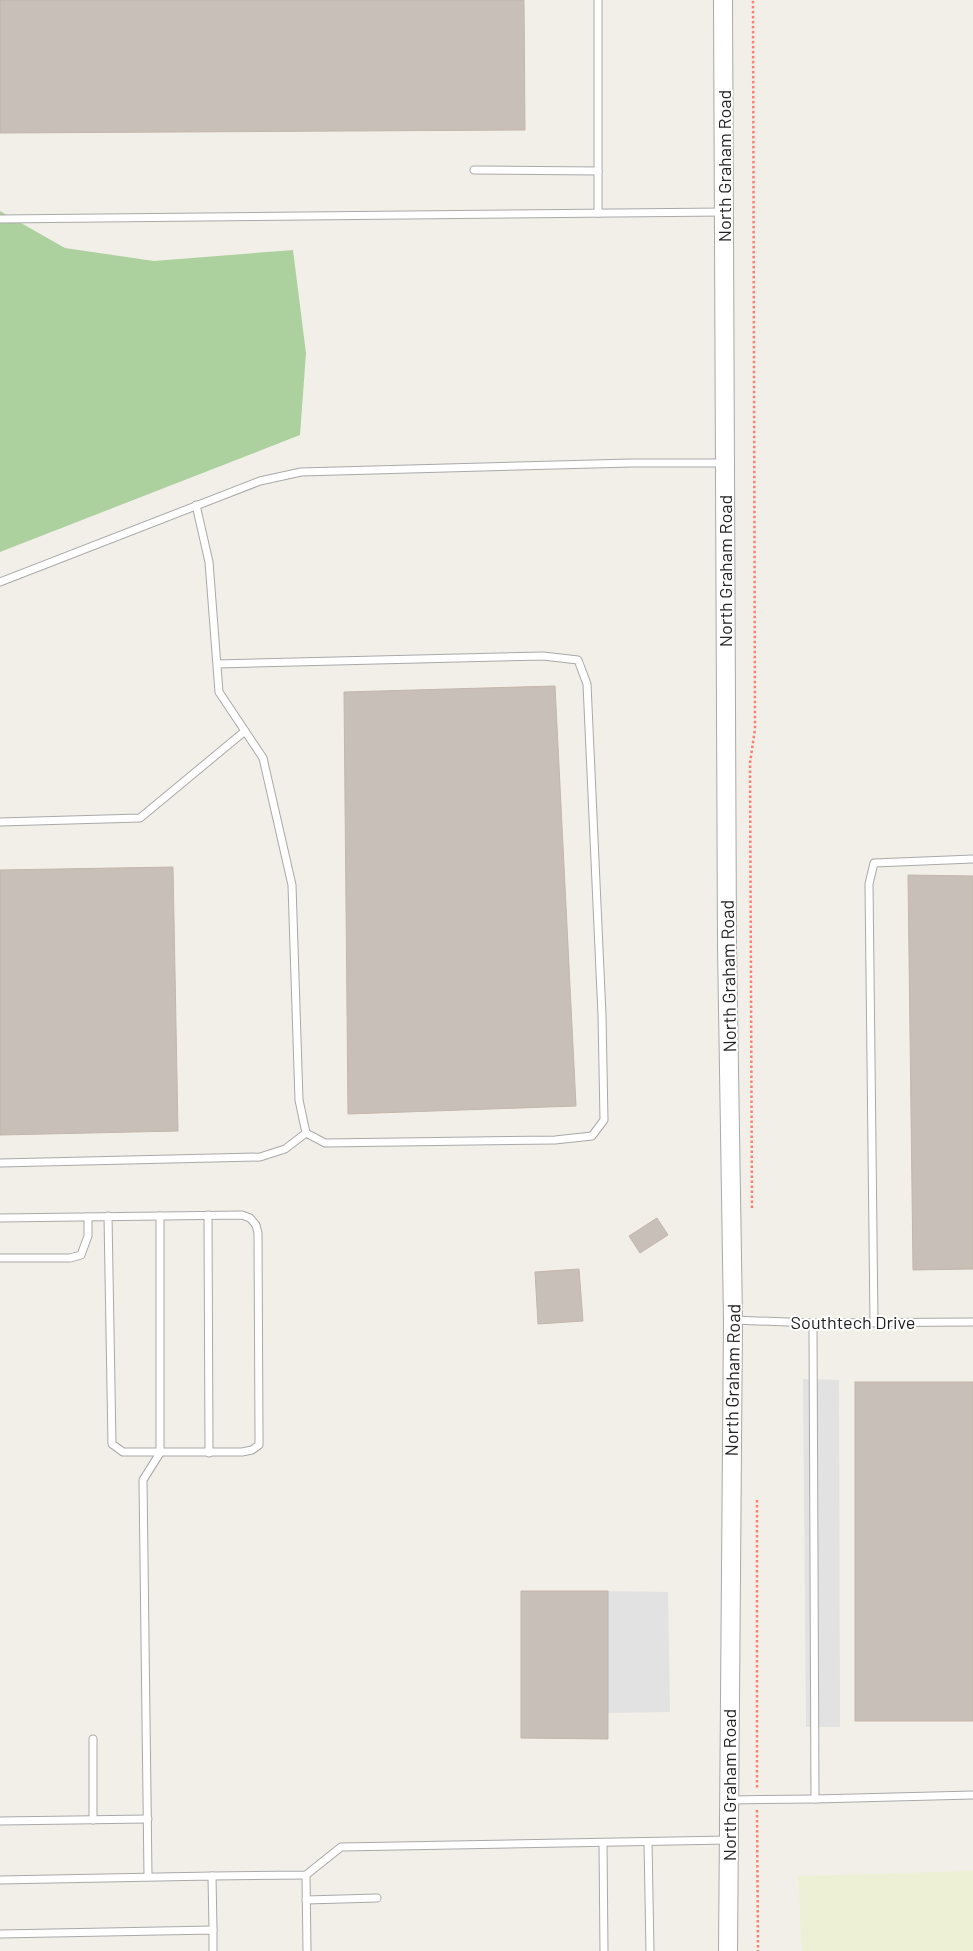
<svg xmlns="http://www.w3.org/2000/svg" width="973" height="1951" font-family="Barlow,sans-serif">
<rect width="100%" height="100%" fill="#f2efe9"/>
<!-- farmland -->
<path fill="#eef0d5" d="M973,1871V1951H802L798,1876Z"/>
<!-- forest -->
<path fill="#add19e" d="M0,211L65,248L154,261L293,250L306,353L300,435L0,552Z"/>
<!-- parking -->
<g fill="#e2e2e2">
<path d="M803,1379L839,1380L840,1727H806Z"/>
<path d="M608,1591L668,1592L670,1712L608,1713Z"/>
</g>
<!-- building -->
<g fill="#c7bfb8" stroke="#c4b6ab">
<path d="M0,0H524L525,130L0,133Z"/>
<path d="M555,686L576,1106L348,1114L344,692Z"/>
<path d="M173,867L178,1131L0,1135V870Z"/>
<path d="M908,875L973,876V1269L913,1270Z"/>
<path d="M657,1218L668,1235L640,1253L629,1236Z"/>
<path d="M579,1269L583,1321L538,1324L535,1272Z"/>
<rect x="855" y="1382" width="118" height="339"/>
<path d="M521,1591H608V1739L521,1738Z"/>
</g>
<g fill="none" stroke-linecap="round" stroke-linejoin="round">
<!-- service casing -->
<g stroke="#a9a9a9" stroke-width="9">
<g id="service">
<path d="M598,0V213"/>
<path d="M474,170L598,171"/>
<path d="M0,219L724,212"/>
<path d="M196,505L209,562L219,692L263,758L292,885L299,1100L306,1133L325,1143L555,1140L592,1136L604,1120L602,1015L587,684L578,660L543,656L217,664"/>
<path d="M0,582L260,481L301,472L631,463H725"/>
<path d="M0,822L140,818L245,731"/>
<path d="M0,1163L260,1157L285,1149L306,1133"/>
<path d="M208,1215L209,1453"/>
<path d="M0,1218L242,1215L250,1218L256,1225L258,1233L259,1438V1445L252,1450L242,1452H123L112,1444L108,1216"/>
<path d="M0,1258H70L81,1255L88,1236V1217"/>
<path d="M733,1320L813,1323L973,1322"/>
<path d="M813,1323L815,1799L973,1795"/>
<path d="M874,1323L869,884L874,863L973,859"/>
<path d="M93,1739V1820"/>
<path d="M729,1800L815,1799"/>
<path d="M0,1821L148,1819"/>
<path d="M648,1842L650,1951"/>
<path d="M603,1843L604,1951"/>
<path d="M306,1875L307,1951"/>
<path d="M148,1876L143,1480L160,1453V1216"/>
<path d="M212,1876L306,1875L341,1847L728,1840"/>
<path d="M0,1880L212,1876L213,1930"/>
<path d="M306,1900L377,1898"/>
<path d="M0,1934L213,1930V1951"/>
</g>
</g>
<!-- tertiary casing -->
<g stroke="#a9a9a9" stroke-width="20">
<path id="tertiary" d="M723,0L727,945L733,1320L728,1951"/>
</g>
<!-- path -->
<g stroke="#fa8072" stroke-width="2.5" stroke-dasharray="2.5 2.5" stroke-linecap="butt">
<path d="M752,1208L750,763L755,729L753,0"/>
<path d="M757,1500V1790"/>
<path d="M757,1810L758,1951"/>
</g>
<!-- service -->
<use href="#service" stroke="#fff" stroke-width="7"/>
<!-- tertiary -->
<use href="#tertiary" stroke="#fff" stroke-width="18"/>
</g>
<g text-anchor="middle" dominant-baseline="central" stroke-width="4" stroke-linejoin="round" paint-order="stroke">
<!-- street labels -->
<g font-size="18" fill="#222" stroke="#fff">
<text transform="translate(724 166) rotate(-90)">North Graham Road</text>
<text transform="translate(725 571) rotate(-90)">North Graham Road</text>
<text transform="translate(728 976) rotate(-91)">North Graham Road</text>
<text x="853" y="1322">Southtech Drive</text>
<text transform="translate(732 1380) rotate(-89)">North Graham Road</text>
<text transform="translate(729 1785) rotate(-90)">North Graham Road</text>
</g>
</g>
</svg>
